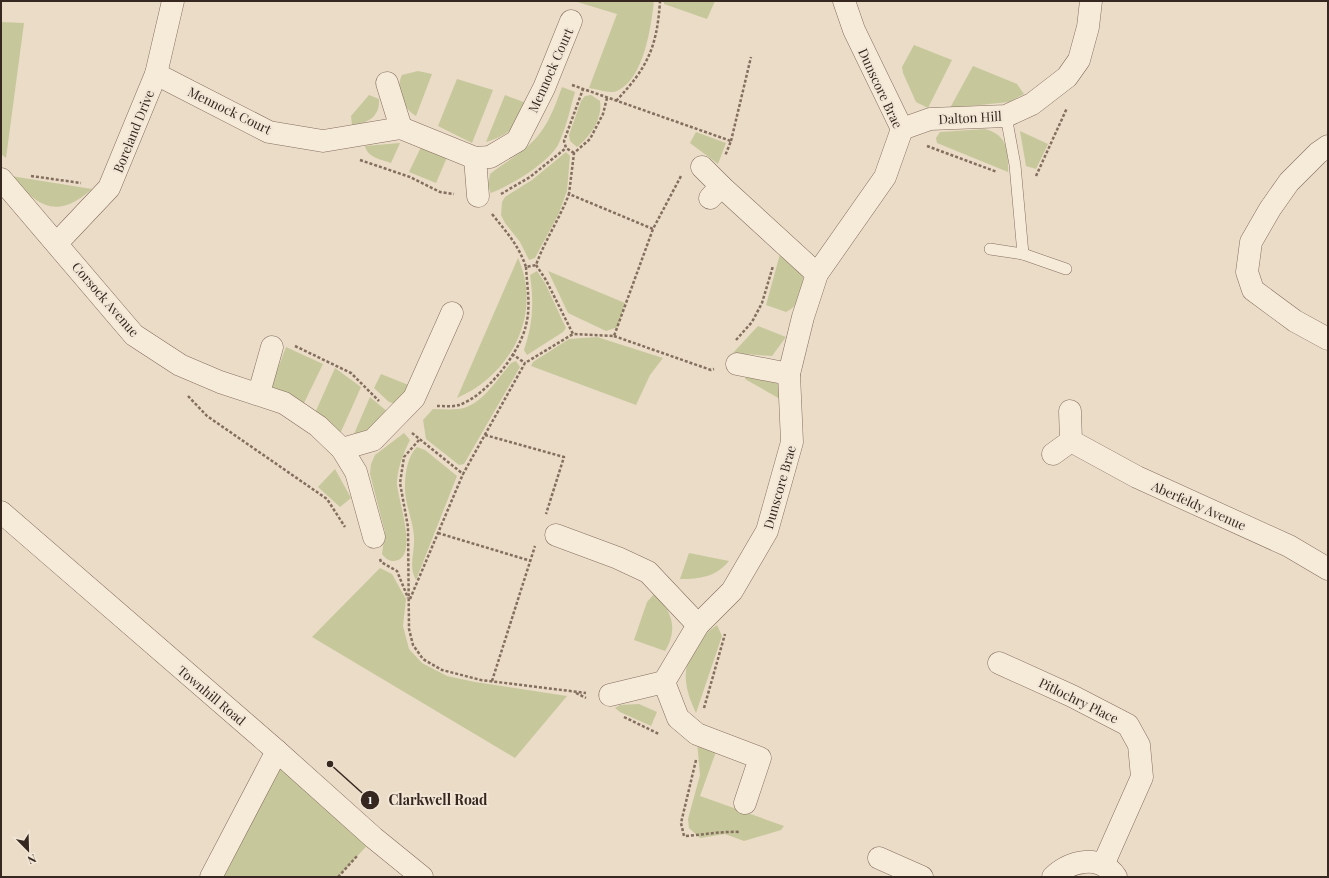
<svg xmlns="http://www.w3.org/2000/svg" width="1329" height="878" font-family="'Playfair Display',serif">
<rect width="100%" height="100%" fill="#eadcc7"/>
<!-- green -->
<g fill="#c7c79c">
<path d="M574,1H654C651,27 644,79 617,91C610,94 597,89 589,88L617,14Z"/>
<path d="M664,1H715L707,19L664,4Z"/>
<path d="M1,22L24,23L6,158L1,154Z"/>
<path d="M914,45L952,60L928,108L916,102L903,73L902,67Z"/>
<path d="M973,66L1017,84L1024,94L1009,102L950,108Z"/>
<path d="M418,71L432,74L416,116C403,109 395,88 402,75Z"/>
<path d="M457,79L493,90L472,143L438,126Z"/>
<path d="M562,87L575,92C570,109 566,129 558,145C548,163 510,186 491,193L488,186L490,174C502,164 516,157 528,146C546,131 554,109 562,87Z"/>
<path d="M369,95L379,99C380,117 368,123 352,125L351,116Z"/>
<path d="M505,95L529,104C515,127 513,133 486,142Z"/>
<path d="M591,95L600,101C603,118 590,137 577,147L570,141L569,135L581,101L585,96Z"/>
<path d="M985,129C1008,135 1008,151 1008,172L937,143L936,138L940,132Z"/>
<path d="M1020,131L1048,144L1036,169L1026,166Z"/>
<path d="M696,132L726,143L718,164L690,143Z"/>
<path d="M400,143L391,163C380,159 368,158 365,146Z"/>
<path d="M422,145L448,155L436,183L409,172Z"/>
<path d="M566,152L570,156L567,191L559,213L535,258L529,260L520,242L505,223L501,215L502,202L505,197L532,180Z"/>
<path d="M11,176L92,189C57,220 38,207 11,176Z"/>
<path d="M780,254C786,260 794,265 800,271C810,284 799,307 786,312L766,305Z"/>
<path d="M518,258C543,314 511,375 457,398Z"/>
<path d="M537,271L545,283L566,328L563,332L527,355L524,350C533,323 534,304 530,275Z"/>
<path d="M548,271L625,303L618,327L606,331L568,313Z"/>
<path d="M758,326L786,337L772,356L733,353Z"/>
<path d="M597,337L663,358L650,375L636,405L531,366L533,362L569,339Z"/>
<path d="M286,347L323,364L304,403L270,389Z"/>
<path d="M516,361L520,367L464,464L459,465L426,439L423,420L433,409C441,409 450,410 458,409C481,407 497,379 511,363Z"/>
<path d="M335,368L361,387L340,434L315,413Z"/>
<path d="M381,374L411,386L399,405L389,402L374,388Z"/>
<path d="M747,375L769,377L781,387L780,399L745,379Z"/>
<path d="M370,397L389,413L370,429L354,434Z"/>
<path d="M404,433L410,440C403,454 397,469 397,484C398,499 417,553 398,560C391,563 386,559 382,554L385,532L370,474L371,464L375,455Z"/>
<path d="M417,447L425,450L457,476L416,580C408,567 415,552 414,537C413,520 404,502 405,485C405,473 408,455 417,447Z"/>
<path d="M335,469L351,498L340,507L318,487Z"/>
<path d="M689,553L729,561C716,577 700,579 680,579Z"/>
<path d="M380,568L392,574L406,599L403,626L409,649L422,663L447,676L475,682L567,696L515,758L312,637Z"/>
<path d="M655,593C671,611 679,628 665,651L634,640L647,602Z"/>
<path d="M717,625L722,636L696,713C678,677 683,649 717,625Z"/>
<path d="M639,704L657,712L651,726L620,712L615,708L620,705Z"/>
<path d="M697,741L717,749L700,796L784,826L781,830L744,841L725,834L700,838L689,828L688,819L700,775Z"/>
<path d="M277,751L374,838L338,877H211Z"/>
</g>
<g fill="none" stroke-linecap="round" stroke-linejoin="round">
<!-- lane casing -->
<g stroke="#846e5e" stroke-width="12">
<g id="lane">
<path d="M1006,116L1015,165L1023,254"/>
<path d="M990,249L1023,254L1066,269"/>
</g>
</g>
<!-- street casing -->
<g stroke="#846e5e" stroke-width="23">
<g id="street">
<path d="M156,74L269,132L323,141L401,128L475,158L490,157L517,141L544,88L571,21"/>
<path d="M387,83L401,128"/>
<path d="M902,129L930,119L1006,116L1032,104L1067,77L1079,60L1088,27L1091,1"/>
<path d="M1328,146L1318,153L1289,182L1270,209L1251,242L1247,272L1253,290L1295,321L1328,339"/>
<path d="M475,158L478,196"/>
<path d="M702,167L721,186"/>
<path d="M1,179L134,335L180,365L220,382L284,403L318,426L342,449L373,440L414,398L452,313"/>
<path d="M710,198L721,186L817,274"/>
<path d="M57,243L109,188L156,74L173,1"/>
<path d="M737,364L789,374"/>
<path d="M259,393L272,347"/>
<path d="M1070,411L1071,441L1137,477L1289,546L1328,569"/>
<path d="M342,449L356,472L374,537"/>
<path d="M1053,454L1071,441"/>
<path d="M1,512L277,751L374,838L422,877"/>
<path d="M556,535L618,558L648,572L698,625"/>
<path d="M999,663L1072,696L1128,725L1139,745L1142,777L1103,865"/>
<path d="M610,695L664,682"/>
<path d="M745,803L760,758L697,734L678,718L664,682L698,625L732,591L767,531L792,442L789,374L803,317L817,274L885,177L902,129L854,30L844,1"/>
<path d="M879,858L922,877"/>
<path d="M211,877L277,751"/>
<path d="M1053,877C1070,861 1100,853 1116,877"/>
</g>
</g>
<!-- path -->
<g stroke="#846e5e" stroke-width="2.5" stroke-dasharray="3 2" stroke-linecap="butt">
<path d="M572,85L731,141L725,156"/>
<path d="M607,98L603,114L590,139L574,153L569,194L653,229L681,176"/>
<path d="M616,101C648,67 657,47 660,1"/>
<path d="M731,141L751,57"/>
<path d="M927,146L997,172"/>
<path d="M574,153L566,148L564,141L583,89"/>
<path d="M360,160L410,177L440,192L454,194"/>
<path d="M31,176L81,183"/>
<path d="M1036,176L1067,108"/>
<path d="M501,194L530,177L566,148"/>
<path d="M492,214C507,233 518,244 526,267L536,265C545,240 560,218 569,194"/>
<path d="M536,265L546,280L573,334L614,336L653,229"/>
<path d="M614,336L711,370L714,369"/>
<path d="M736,340L752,322L762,303L773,266"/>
<path d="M295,346L351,373L379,401"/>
<path d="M512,354L525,363"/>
<path d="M188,396L207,416L327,499L345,527"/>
<path d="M437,406C443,406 453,407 459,405C486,396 520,353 526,325C531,306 527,287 526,267"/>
<path d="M412,433L463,474L525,363L573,334"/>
<path d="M485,435L564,457L546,514"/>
<path d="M419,440L404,457L400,483L408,527L409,629L413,645L423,659L442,670L481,680L586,693"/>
<path d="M438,533L531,561"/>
<path d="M380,559L381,562L397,571L408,598"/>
<path d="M410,599L463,474"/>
<path d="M492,681L535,546"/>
<path d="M576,693L586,698"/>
<path d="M704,708L725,634"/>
<path d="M624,717L659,734"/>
<path d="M696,760L681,823L684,836C703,835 721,831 740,832"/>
<path d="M338,877L358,855"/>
</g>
<!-- lane -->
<use href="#lane" stroke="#f6ead9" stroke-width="11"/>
<!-- street -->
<use href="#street" stroke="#f6ead9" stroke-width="22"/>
</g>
<g text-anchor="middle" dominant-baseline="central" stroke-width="4" stroke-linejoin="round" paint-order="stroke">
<!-- street labels -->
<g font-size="13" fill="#362820" stroke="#f2e7d6">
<text transform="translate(550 70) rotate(-66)">Mennock Court</text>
<text transform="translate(881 88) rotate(65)">Dunscore Brae</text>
<text transform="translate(230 110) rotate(26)">Mennock Court</text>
<text transform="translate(970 117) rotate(-3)">Dalton Hill</text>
<text transform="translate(133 131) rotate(-68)">Boreland Drive</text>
<text transform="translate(106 299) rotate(49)">Corsock Avenue</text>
<text transform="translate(779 487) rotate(-74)">Dunscore Brae</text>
<text transform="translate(1199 505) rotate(24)">Aberfeldy Avenue</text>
<text transform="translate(212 695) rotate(40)">Townhill Road</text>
<text transform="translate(1079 700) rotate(26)">Pitlochry Place</text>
</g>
</g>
<!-- callouts -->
<path fill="none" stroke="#362820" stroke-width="1.5" d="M330 764L370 800"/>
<g fill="#362820" stroke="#f2e7d6" stroke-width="1.5">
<circle cx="330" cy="764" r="4"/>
<circle cx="370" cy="800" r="10"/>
</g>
<g font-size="12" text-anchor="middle" font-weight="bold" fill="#fff">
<text x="370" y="804">1</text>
</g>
<g font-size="14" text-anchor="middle" font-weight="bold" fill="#362820" stroke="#f2e7d6" stroke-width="4" stroke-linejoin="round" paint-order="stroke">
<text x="438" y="805">Clarkwell Road</text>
</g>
<!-- border -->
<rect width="1329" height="878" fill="none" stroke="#362820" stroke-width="4"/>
<!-- north arrow -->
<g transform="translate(28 850) rotate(157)" stroke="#f2e7d6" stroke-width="3" paint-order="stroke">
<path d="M0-3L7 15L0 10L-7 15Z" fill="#362820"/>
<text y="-6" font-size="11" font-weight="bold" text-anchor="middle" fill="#362820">N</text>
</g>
</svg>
